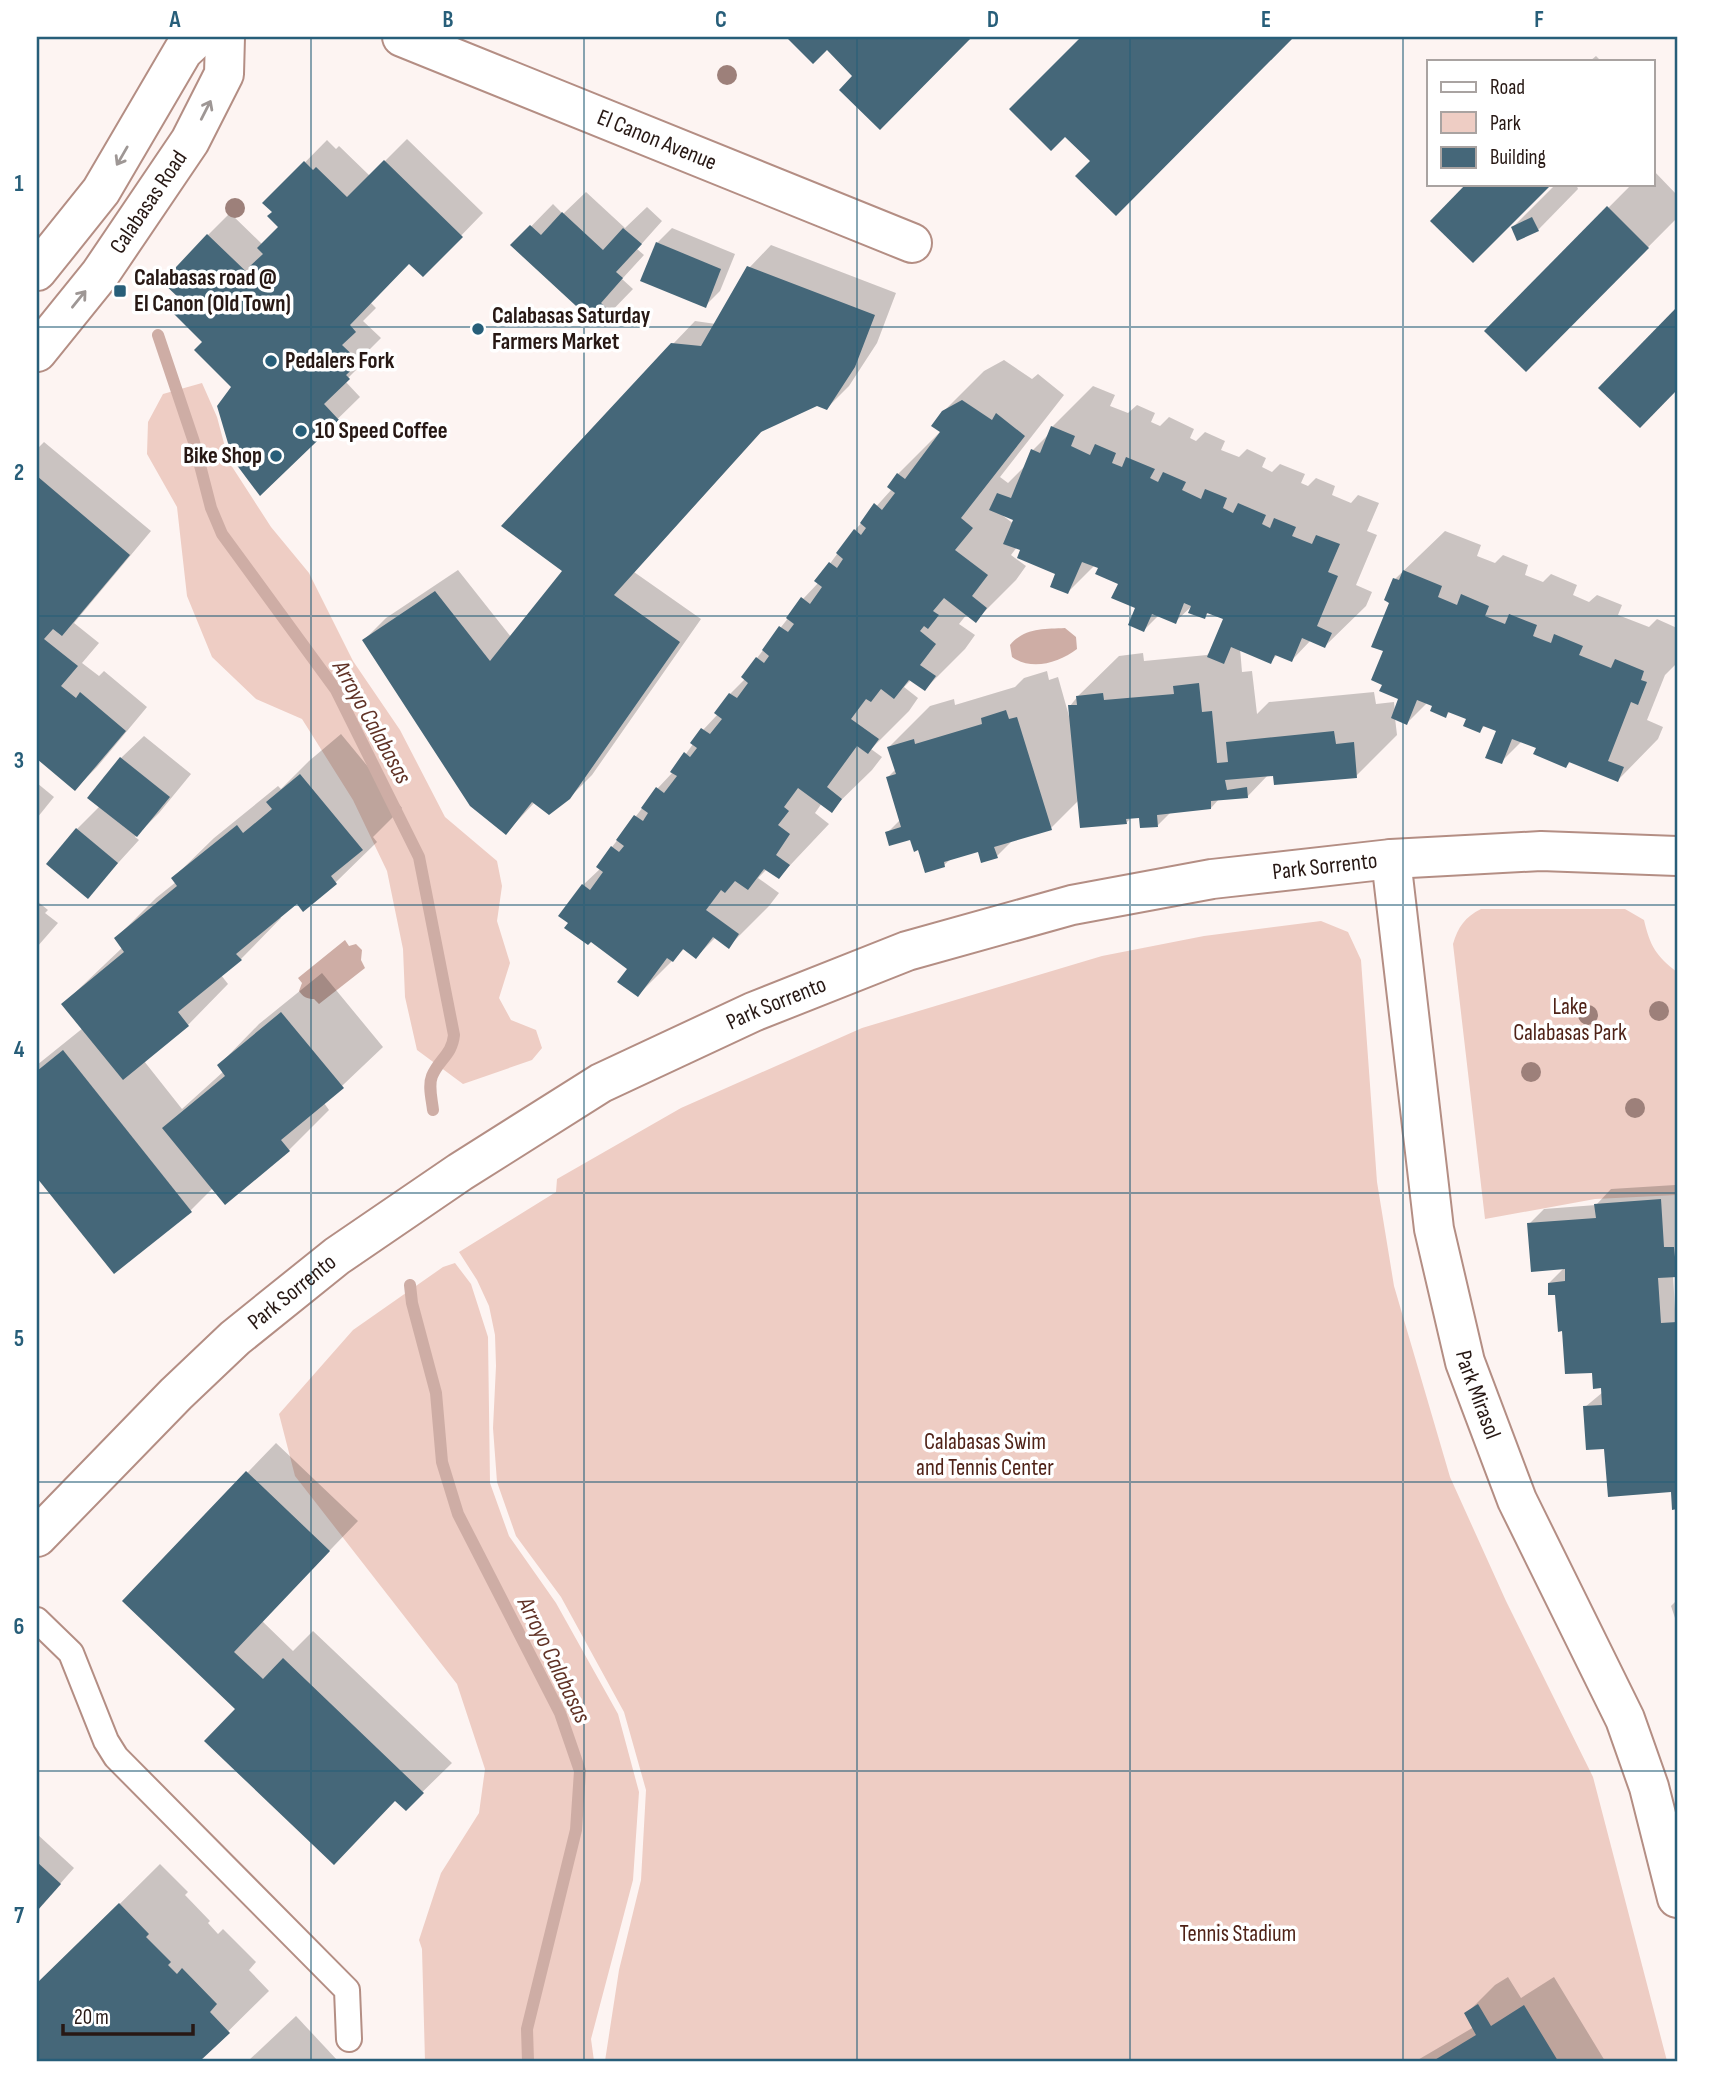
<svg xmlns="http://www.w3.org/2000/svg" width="1714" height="2098" font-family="'Sofia Sans Condensed',sans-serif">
<rect width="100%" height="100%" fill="#fdf4f2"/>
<!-- green -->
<g fill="#eecdc4">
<path d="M202,383L217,417L229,462L271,527L309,573L353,661L400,730L445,817L497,861L502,886L497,921L510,963L499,998L511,1020L536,1030L542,1048L532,1060L463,1084L417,1050L405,997L403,949L387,871L353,800L302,719L256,699L212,657L187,596L177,507L147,454L148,422L163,394Z"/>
<path d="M1481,909H1625L1644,920C1650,946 1656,956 1677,972V1195L1595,1199L1485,1219L1453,944C1458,927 1465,917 1481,909Z"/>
<path d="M1321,921L1348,932L1361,960L1377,1182L1394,1286L1450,1477L1506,1601L1593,1777L1667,2061H605L619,1970L641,1880L646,1790L624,1712L561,1597L516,1536L497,1482L493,1428L496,1366L495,1335L489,1306L477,1280L459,1252L556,1192L557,1179L681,1108L862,1028L1102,956L1204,936Z"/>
<path d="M455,1263L471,1284L488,1337L490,1483L509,1536L556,1603L618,1714L639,1792L633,1880L591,2039L594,2061H425L422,1949L419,1940L441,1873L479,1813L485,1769L457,1684L295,1476L279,1414L353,1330L443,1267Z"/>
</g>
<!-- water -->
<g fill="#ceada5">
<path d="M1065,628L1076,637L1077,649C1058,663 1032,671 1012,657L1010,645C1024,628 1044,629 1065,628Z"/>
<path d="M345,940L349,946L356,944L362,950L361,960L365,968L319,1004L314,999C307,999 303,997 299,991L302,983L298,978Z"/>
</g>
<!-- shadow -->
<g fill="#0003" fill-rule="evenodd">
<path d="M788,37H970L880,128L855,76L827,48L813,61Z"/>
<path d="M1083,37H1292L1116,214L1093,161L1065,135L1011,109Z"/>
<path d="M1596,56L1601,61H1590Z"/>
<path d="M407,139L483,213L423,275L409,262L370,302L376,308L363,321L381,338L367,352L371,355L345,381L360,397L261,494L233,387L204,342L208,235L230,213L263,245L281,227L274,212L265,203L327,140L336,149L339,146L370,176Z"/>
<path d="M1653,170L1677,195V218L1526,370L1486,331L1632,184H1653Z"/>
<path d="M1560,184H1576L1578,189L1538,230L1513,227L1553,187Z"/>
<path d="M586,192L625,228L647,207L662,221L637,249L644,255L622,279L633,289L603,320L513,245L553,204L563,214Z"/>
<path d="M672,228L735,254L720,291L705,306L657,243Z"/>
<path d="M771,245L896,293L877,343L849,386L827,408L817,404L764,429L634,572L701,619L592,775L569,798L535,802L506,833L364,640L386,618L458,570L511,637L564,571L673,344L695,321L716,324L749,268Z"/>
<path d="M1004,360L1032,379L1038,374L1064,395L1000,477L1008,483L1026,465L1033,450L1050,433L1052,427L1093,386L1115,395L1110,406L1128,413L1137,405L1155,413L1151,422L1160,426L1169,417L1194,429L1190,438L1196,441L1205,432L1225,441L1221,450L1239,457L1247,449L1266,458L1262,467L1272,472L1280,464L1305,474L1301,483L1308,486L1316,478L1335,486L1332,495L1351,503L1358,495L1379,503L1367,531L1377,535L1356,585L1372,592L1366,606L1325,646L1311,640L1292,660L1278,654L1270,662L1240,648L1242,672L1252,671L1257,714L1269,702L1374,692L1376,704L1394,702L1395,712L1400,698L1385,650L1395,579L1445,531L1481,545L1477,556L1495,563L1503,555L1528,565L1525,575L1543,582L1551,574L1577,585L1573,595L1589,602L1597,595L1622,605L1618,615L1649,627L1657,619L1677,628V663L1665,675L1647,720L1663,727L1658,739L1618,780L1571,761L1566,766L1538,747L1522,741L1501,762L1498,730L1485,725L1480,731L1468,718L1450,711L1446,716L1428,702L1407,723L1395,718L1397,735L1356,776L1269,774L1247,797L1219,799L1211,808L1172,811L1158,825L1141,816L1132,817L1126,823L1079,800L1051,828L1014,839L997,856L979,849L952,858L944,865L919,848L911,837L887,833L901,819L888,777L896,769L889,747L930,706L954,699L955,705L1015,687L1024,678L1047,671L1049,680L1058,677L1069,716L1070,706L1078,696L1119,656L1143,653L1144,661L1207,655L1212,650L1225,618L1209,612L1204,617L1194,604L1175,622L1159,615L1144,630L1138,607L1120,583L1100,568L1095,565L1068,592L1058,573L1017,547L1011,555L1026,566L1016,580L976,620L967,614L959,624L975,635L965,649L925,689L912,679L904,687L918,698L909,711L871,749L882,757L872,770L831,810L822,803L815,813L829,824L779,877L767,869L758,878L779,893L769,906L729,946L716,937L696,957L685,948L638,995L630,968L583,885L601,868L612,847L657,789L673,772L703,730L718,714L717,713L730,694L746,678L757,658L803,599L819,582L817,581L855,530L892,489L898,474L941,431L943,412L984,371ZM1002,515L1016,519L1014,524Z"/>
<path d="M44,442L151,531L74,623L99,643L82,663L99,676L104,671L147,707L97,767L75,789L37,757V449Z"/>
<path d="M341,734L402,808L373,837L377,842L336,882L303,909L297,901L279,916L281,918L241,959L221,975L228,984L188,1025L144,1061L182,1109L224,1071L219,1065L259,1024L322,973L383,1047L324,1103L329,1110L289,1150L213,1188L190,1211L114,1272L37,1175V1065L83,1028L63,1004L123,947L116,938L156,898L176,882L173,878L214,838L278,786L281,789L309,761Z"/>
<path d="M144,736L191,774L159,813L135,837L139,840L88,896L77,829L100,806L90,798L121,758Z"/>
<path d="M37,783L54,797L37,818Z"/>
<path d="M37,901L48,910L45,913L58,923L37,947Z"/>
<path d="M1675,1185L1677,1274L1673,1275L1675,1309H1677V1508H1673L1672,1490L1606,1447L1585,1407L1603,1392L1602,1386L1564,1329L1557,1293L1549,1283L1565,1267L1529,1224L1544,1209L1596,1205L1611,1189Z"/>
<path d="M276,1443L358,1521L262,1621L293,1651L313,1631L452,1763L406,1808L396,1799L237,1709L124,1601Z"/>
<path d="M1677,1600V1624L1671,1606Z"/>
<path d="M37,1834L74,1868L37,1910Z"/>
<path d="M160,1864L188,1892L185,1895L210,1921L208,1923L218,1934L223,1929L256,1962L249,1970L269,1991L198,2061H43L37,2055V1986Z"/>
<path d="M1508,1977L1521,1998L1554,1977L1605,2061H1416L1474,2027L1466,2014L1495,1985Z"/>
<path d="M296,2016L338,2061H248Z"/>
</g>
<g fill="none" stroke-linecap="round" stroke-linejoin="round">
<!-- stream -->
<g stroke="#ceada5" stroke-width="12">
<path d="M158,335L194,442L211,508L222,534L336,690L419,857L454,1035C452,1055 439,1059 432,1076C428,1086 432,1100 433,1110"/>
<path d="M410,1285L412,1303L436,1393L442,1462L458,1514L560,1713L580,1771L576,1830L527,2029L528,2061"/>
</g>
</g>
<!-- building -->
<g fill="#456779">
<path d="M786,37H972L880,130L839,90L852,76L827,50L813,64Z"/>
<path d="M1081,37H1294L1116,216L1075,176L1090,161L1065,137L1051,151L1009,109Z"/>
<path d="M384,160L463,237L423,277L409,264L350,325L356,332L342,345L360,362L346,375L350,379L324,404L339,420L260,496L233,460L217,406L231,387L194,350L202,342L171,311L181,300L162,282L207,234L256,281L260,278L249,267L263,254L257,248L278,227L267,216L272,212L262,203L304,161L313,170L316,167L347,197Z"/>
<path d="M1466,184H1552L1473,263L1430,221Z"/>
<path d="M1607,206L1649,248L1526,372L1484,331Z"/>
<path d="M562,212L603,250L623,228L642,244L616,272L623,278L601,303L612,313L603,322L592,312L588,317L510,245L530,225L541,235Z"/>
<path d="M1532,217L1539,231L1517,241L1511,227Z"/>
<path d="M656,242L721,269L706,308L640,281Z"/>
<path d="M747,266L875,315L855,367L827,410L817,406L761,432L614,595L680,642L570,799L549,815L532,802L506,835L470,806L362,640L435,591L490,661L562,571L501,526L671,343L701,346Z"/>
<path d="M1677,307V390L1640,428L1598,388Z"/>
<path d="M962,400L992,420L996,413L1025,436L961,518L973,528L955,550L988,575L972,596L987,608L976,623L944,598L933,611L939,615L928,629L924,626L920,631L936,644L920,665L936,676L925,691L909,680L894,699L881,689L871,702L866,699L851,719L879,739L868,754L857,746L827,787L842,799L832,813L798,788L784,807L789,811L778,825L790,834L776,855L790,865L779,879L764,869L748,890L735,881L725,893L721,890L706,910L739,934L729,949L713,937L696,959L683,949L673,962L667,958L638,997L617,982L627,969L591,942L588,945L564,928L568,923L558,916L582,884L590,890L603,872L596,867L611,846L619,852L624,846L616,840L634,815L643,821L648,813L641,808L656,787L664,793L677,776L670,772L684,752L690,757L697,748L690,743L701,728L710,734L722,719L714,713L729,693L737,698L748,683L741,677L756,657L764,663L769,656L762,650L779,626L788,632L794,624L786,618L801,597L810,604L822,587L814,581L829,562L837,568L843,559L836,553L854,529L861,535L866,528L860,523L874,503L882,510L895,493L887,487L897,473L905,479L940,432L931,426L942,411Z"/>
<path d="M1051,426L1075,436L1071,446L1090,455L1095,444L1116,453L1112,463L1122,467L1126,457L1155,469L1150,478L1158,482L1163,472L1186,482L1182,490L1201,499L1205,489L1227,498L1223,508L1233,513L1238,503L1266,515L1262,524L1270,528L1274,518L1296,527L1292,536L1312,544L1316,535L1340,544L1328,572L1338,576L1317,626L1332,633L1325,648L1302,638L1292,662L1275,655L1271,664L1231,647L1224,664L1207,657L1223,619L1207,613L1205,619L1188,613L1191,606L1184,603L1176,624L1152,614L1144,632L1128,625L1135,608L1111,598L1118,584L1095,574L1098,568L1082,562L1068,594L1050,587L1055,574L1017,558L1020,550L1003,544L1013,520L989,510L997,493L1011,498L1031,449L1040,453Z"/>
<path d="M37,476L130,555L62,636L53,629L44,639L78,666L61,686L76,698L80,692L126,731L75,791L37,759Z"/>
<path d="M1403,570L1442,586L1438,597L1457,605L1461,594L1489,606L1485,616L1505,624L1509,614L1537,625L1533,636L1551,643L1554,634L1583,646L1579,655L1611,668L1615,659L1644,671L1641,680L1647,682L1638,705L1631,702L1608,761L1624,767L1618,782L1569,762L1566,768L1533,754L1536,748L1512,739L1502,764L1485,758L1496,731L1483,726L1480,733L1463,726L1466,719L1448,712L1446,718L1430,711L1432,706L1417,700L1407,725L1391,718L1398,699L1379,691L1382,685L1371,680L1383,651L1371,647L1389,603L1384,600L1393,578L1399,580Z"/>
<path d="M1199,683L1202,712L1212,711L1217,763L1228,762L1226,742L1334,731L1336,744L1354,742L1357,778L1274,785L1273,776L1225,780L1227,790L1247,787L1248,798L1211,801V809L1157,815L1158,827L1140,828L1139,818L1126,819L1127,824L1080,828L1068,705H1077L1076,696L1103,693L1104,700L1174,694L1173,686Z"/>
<path d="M1006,710L1009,719L1017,717L1052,830L994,847L998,858L981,863L978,852L944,862L945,867L925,873L918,850L914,852L910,840L889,846L885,832L901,827L886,777L896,774L887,747L914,739L915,744L982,724L981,718Z"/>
<path d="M120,757L170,797L137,837L87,798Z"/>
<path d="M300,774L363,850L331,876L337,884L303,912L297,904L236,954L242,960L178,1012L189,1026L123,1080L61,1004L124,952L114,938L177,886L171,878L237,825L243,833L272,809L266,802Z"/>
<path d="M76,828L118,863L88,899L46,864Z"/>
<path d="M281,1012L344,1088L281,1140L290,1151L225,1205L162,1128L225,1076L217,1065Z"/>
<path d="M63,1050L192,1212L114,1274L37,1178V1071Z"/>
<path d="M1661,1199L1664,1247H1674L1677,1277L1658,1278L1661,1323L1677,1322V1509L1672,1510L1671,1492L1608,1497L1604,1449L1586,1450L1583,1406L1602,1405L1601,1388L1593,1389L1592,1373L1565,1374L1562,1331L1558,1332L1555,1295H1548V1283L1565,1281V1269L1531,1272L1527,1223L1596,1218L1594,1204Z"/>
<path d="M246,1471L330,1551L234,1652L263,1679L283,1658L424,1793L406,1811L395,1801L334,1865L204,1741L235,1709L122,1601Z"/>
<path d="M37,1862L61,1884L37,1911Z"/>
<path d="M119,1903L149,1934L146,1937L171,1962L168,1965L177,1974L182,1968L217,2004L210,2012L230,2033L200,2061H40L37,2058V1983Z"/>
<path d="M1478,2004L1491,2026L1524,2005L1558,2061H1433L1476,2035L1464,2013Z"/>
</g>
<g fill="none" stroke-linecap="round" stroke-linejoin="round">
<!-- lane casing -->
<g stroke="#b48e84" stroke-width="28">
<path id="lane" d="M37,1620L71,1653L106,1741L116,1757L347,1990L349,2039"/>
</g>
<!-- street casing -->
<g stroke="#b48e84" stroke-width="42">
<g id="street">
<path id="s1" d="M402,37L912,243"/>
<path id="s2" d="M1391,859L1434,1229L1465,1362L1517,1500L1625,1719L1649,1787L1677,1898"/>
<path id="s3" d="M37,1537L176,1394L235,1338L337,1256L460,1172L601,1083L753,1012L907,951L1072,905L1212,879L1391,859L1541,851L1677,856"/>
</g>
</g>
<!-- secondary casing -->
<g stroke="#b48e84" stroke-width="42">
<g id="secondary">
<path d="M37,271L101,191L183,51L198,37"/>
<path id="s4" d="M37,352L100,274L190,141L224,74L225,37"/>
</g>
</g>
<!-- lane -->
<use href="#lane" stroke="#fff" stroke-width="24"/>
<!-- street -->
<use href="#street" stroke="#fff" stroke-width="38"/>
<!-- secondary -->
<use href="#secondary" stroke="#fff" stroke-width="38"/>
</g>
<!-- trees -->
<g fill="#9d807a">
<circle cx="727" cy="75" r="10"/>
<circle cx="235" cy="208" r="10"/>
<circle cx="1659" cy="1011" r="10"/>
<circle cx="1588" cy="1015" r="10"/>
<circle cx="1531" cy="1072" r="10"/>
<circle cx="1635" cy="1108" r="10"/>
</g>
<!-- one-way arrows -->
<defs><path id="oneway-shaft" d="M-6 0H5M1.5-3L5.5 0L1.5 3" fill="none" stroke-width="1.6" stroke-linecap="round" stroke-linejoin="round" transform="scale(1.75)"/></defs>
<g stroke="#9e9795">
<use href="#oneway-shaft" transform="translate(206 110) rotate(-63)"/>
<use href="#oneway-shaft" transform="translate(122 156) rotate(120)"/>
<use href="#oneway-shaft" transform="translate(79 299) rotate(-51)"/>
</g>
<!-- grid -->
<path fill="none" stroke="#275e79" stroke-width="2" stroke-opacity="0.55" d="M311,37V2061M584,37V2061M857,37V2061M1130,37V2061M1403,37V2061M37,327H1677M37,616H1677M37,905H1677M37,1193H1677M37,1482H1677M37,1771H1677"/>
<!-- markers -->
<g fill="#275e79" stroke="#fff" stroke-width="2.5">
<rect x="113" y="284" width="14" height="14" rx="3.5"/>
<circle cx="478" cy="329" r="7"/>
<circle cx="271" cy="361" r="7"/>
<circle cx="301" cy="431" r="7"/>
<circle cx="276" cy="456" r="7"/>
</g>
<g text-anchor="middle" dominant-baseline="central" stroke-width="7" stroke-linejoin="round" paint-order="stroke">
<!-- street labels -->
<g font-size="23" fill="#271814" stroke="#fff">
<text stroke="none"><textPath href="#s1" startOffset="275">El Canon Avenue</textPath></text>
<text stroke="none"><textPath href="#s4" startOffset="187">Calabasas Road</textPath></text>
<text stroke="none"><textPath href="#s3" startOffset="1488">Park Sorrento</textPath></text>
<text stroke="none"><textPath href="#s3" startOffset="920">Park Sorrento</textPath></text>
<text stroke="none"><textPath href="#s3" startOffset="354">Park Sorrento</textPath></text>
<text stroke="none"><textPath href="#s2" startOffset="544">Park Mirasol</textPath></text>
</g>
<!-- poi labels -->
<g font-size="23" font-weight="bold" fill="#271814" stroke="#fff" text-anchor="start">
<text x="134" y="278">Calabasas road @<tspan x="134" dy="26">El Canon (Old Town)</tspan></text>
<text x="492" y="316">Calabasas Saturday<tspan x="492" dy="26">Farmers Market</tspan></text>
<text x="285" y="361">Pedalers Fork</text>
<text x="315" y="431">10 Speed Coffee</text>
<text x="262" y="456" text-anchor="end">Bike Shop</text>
</g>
<!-- park labels -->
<g font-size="23" fill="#4f2217" stroke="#fff">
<text x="1570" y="1007">Lake<tspan x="1570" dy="26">Calabasas Park</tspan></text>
<text x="985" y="1442">Calabasas Swim<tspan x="985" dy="26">and Tennis Center</tspan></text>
<text x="1238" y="1934">Tennis Stadium</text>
</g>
<!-- water labels -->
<g font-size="24" font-style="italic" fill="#603226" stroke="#fff">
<text transform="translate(372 722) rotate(61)">Arroyo Calabasas</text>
<text transform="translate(554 1660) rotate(64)">Arroyo Calabasas</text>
</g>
</g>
<!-- border -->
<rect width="1714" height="2098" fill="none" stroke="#ffffff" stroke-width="77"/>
<!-- legend -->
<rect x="1427" y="60" width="228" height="126" fill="#ffffff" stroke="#a9a3a1" stroke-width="2"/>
<rect x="1441" y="82" width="35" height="10" fill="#ffffff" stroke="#a9a3a1" stroke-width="2"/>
<text x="1490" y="94" font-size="21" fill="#271814">Road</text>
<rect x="1441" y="112" width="35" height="21" fill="#eecdc4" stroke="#a9a3a1" stroke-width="2"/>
<text x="1490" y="130" font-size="21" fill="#271814">Park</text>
<rect x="1441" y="147" width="35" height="21" fill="#456779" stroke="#a9a3a1" stroke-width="2"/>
<text x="1490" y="164" font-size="21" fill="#271814">Building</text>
<!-- scale -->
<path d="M63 2024v10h130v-10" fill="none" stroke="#271814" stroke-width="3.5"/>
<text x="74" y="2024" font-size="21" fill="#271814" stroke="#ffffff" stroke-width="5" paint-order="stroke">20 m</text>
<rect x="38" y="38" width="1638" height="2022" fill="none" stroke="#275e79" stroke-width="2.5"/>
<g font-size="23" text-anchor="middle" font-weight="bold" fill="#275e79">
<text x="175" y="27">A</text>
<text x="448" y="27">B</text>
<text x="721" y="27">C</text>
<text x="993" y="27">D</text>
<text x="1266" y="27">E</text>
<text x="1539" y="27">F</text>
<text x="19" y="191">1</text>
<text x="19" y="480">2</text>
<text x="19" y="768">3</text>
<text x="19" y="1057">4</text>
<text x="19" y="1346">5</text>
<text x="19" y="1634">6</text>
<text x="19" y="1923">7</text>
</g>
</svg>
